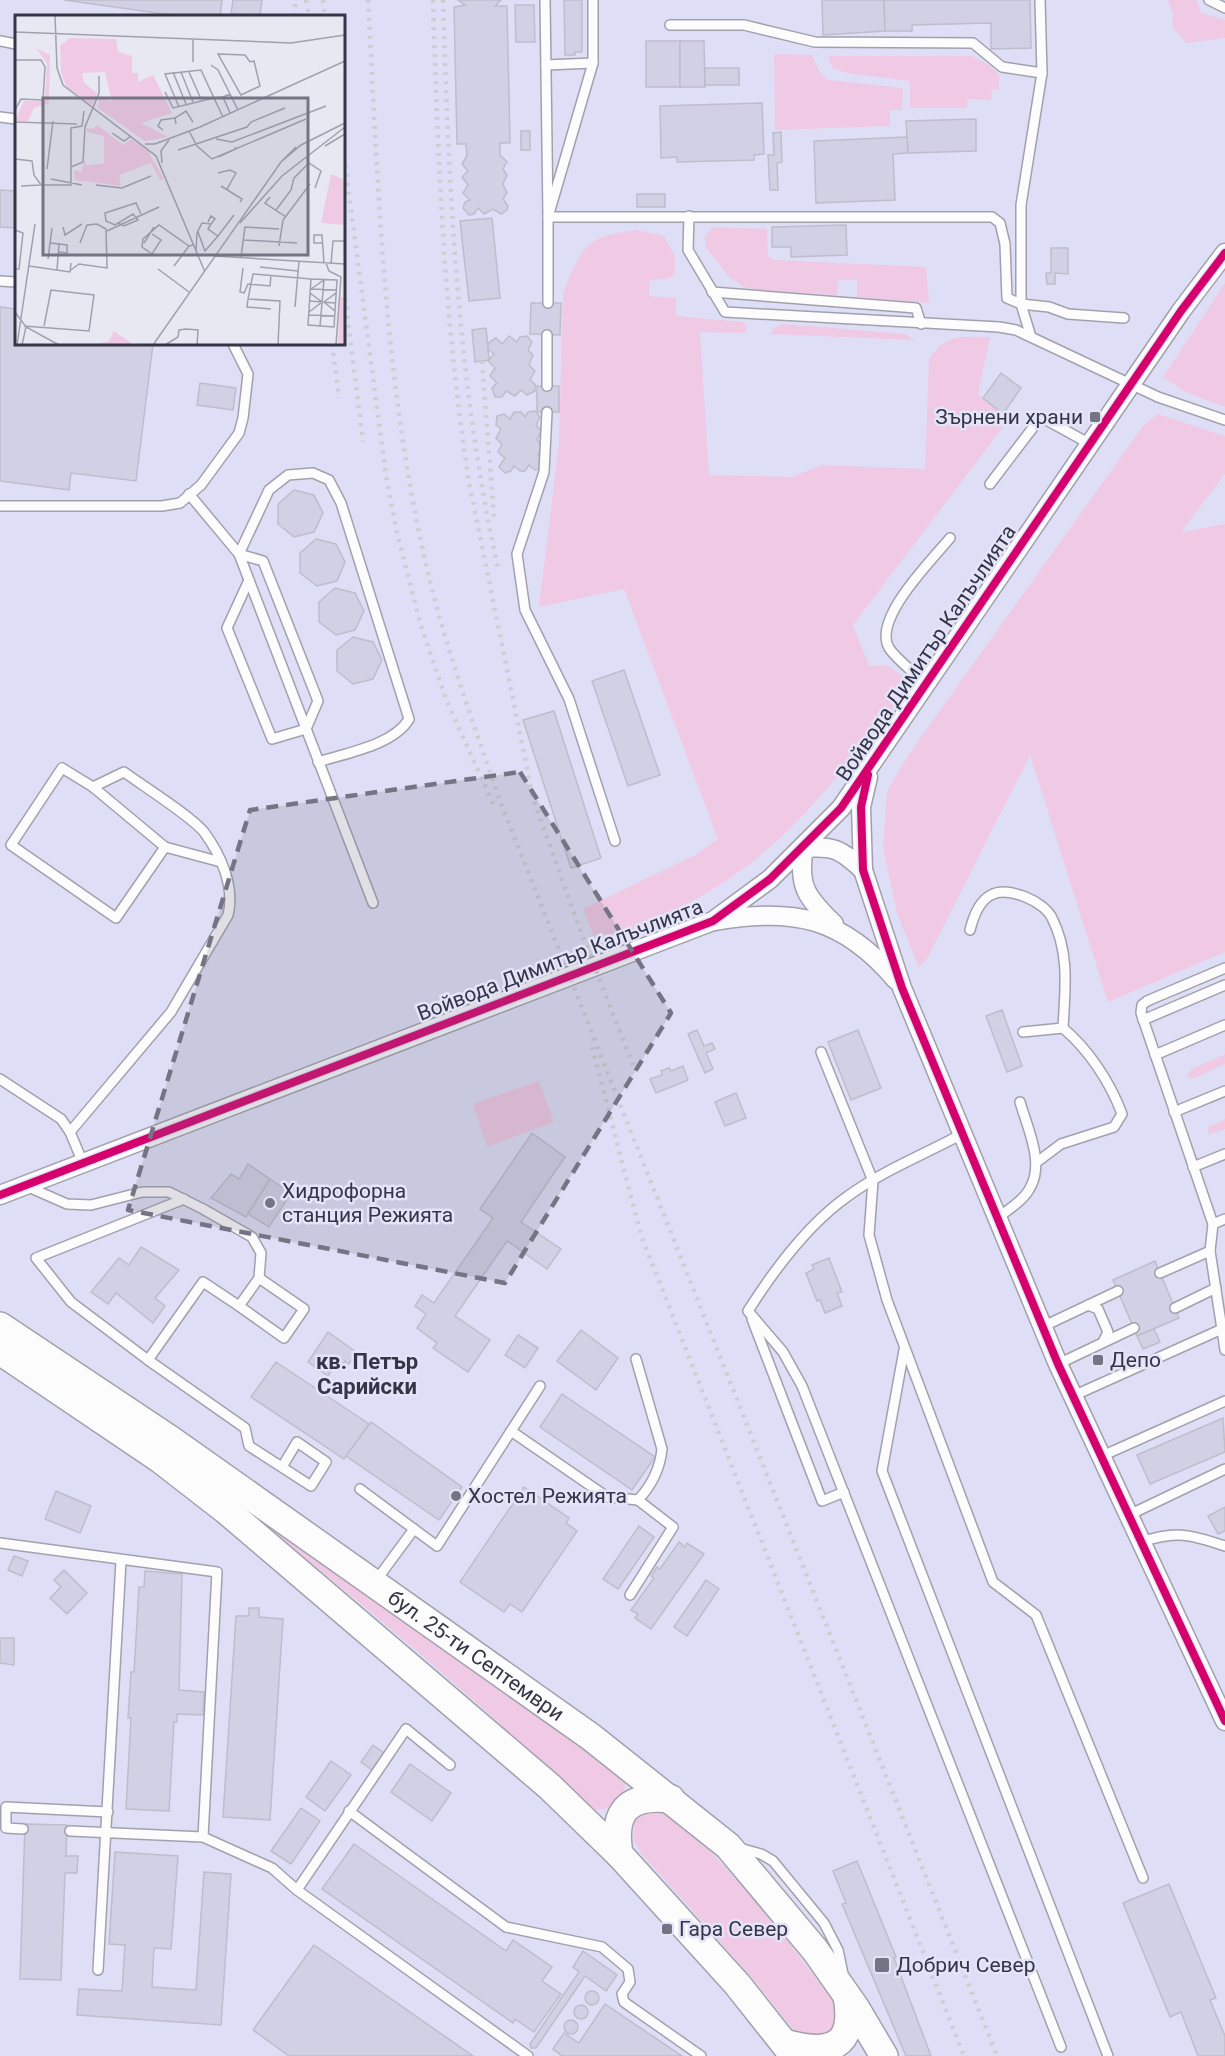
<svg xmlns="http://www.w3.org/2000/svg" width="1225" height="2056" font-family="Roboto,sans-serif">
<rect width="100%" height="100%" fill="#e8e8f3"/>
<!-- built -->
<path fill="#dedff6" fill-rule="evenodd" d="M0,0H1225V2056H0ZM16,16H344V344H16Z"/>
<!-- green -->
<g fill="#f0c9e4">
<path d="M1168,0H1196L1201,13L1225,20V38L1187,43L1172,26L1173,14Z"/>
<path d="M774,54L812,55L819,71L828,80L903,88L902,110H890V126L775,130Z"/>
<path d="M828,56H972L989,65L999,75V90L992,89L991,100L967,99V108H910V81L847,73L832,68Z"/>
<path d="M713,227L767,229L768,256L773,260L926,267L929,303L857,297V280H838L837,295L765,291L744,287L729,277L705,246V237Z"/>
<path d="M637,230L664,236L675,256V275L665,279L650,280L649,296L676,298V316L743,322L747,326L745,333L700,332L709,475L792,477L822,465L925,469L929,358C947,333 962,337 990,337L978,394L1009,419L853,625L869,666L888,665L904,678C902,704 876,729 859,750C801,822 756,871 671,912C640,927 628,934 594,937L583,909L695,855L718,839L624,589L539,607L559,443L563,293C582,246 586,236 637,230Z"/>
<path d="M1225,283V407L1185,392L1163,377Z"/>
<path d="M784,324L906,334L914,340L770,334L774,328Z"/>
<path d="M1158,414L1225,436V474L1181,532L1225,524V952L1108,1002L1030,755L928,957L919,968L897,913L883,848L887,791L909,754L1143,426Z"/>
<path d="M1225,1054V1064L1192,1079L1186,1076L1192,1069Z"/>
<path d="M539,1081L554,1122L487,1147L473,1104Z"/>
<path d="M1225,1119V1129L1210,1134L1207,1131L1210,1126Z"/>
<path d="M188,1466L627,1778C626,1795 610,1816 591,1808C575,1802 562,1784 550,1772C527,1750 504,1727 480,1706C386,1622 287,1543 188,1466Z"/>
<path d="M652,1809L666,1811L715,1856L763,1908L839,2009L827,2044L795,2032L753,1979L641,1853L634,1840V1823L640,1815Z"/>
</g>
<!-- building -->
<g fill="#d1d0e5" stroke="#bdbdcb" stroke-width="1.5">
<path d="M64,0H222L220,16H179Z"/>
<path d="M233,0H262L260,16L231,14Z"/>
<path d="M458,0H501L495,6H507L510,143H500V155L507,162L503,169L507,175L503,184L507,193L503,199L508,206L507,210L501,214L493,209L484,214L478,208L474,214L469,215L463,208L465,202L470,200L463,193L468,185L462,177L468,171L462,164L467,156L466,144H457L454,7L465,5Z"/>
<path d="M564,0H582V52H575V55H565Z"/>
<path d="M822,0H884L885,31L823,35Z"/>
<path d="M884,0H1030L1031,48L991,49V23L912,25V31H885Z"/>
<path d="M515,5H534L535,42H516Z"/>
<rect x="646" y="41" width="34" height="46"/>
<path d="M680,41H704L705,87H680Z"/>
<rect x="705" y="68" width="34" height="17"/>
<path d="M762,103L764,154L754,155V160L677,162V157L661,158L660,106Z"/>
<path d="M976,119V151L908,153L906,121Z"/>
<rect x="521" y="131" width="9" height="19"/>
<path d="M781,132L782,162L777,163L778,190H770L768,155H774L773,133Z"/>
<path d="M907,137L908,153L893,154L895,200L816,203L814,141Z"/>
<path d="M0,190L16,191V228L0,227Z"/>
<rect x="637" y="194" width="28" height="13"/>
<path d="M492,218L500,298L469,301L460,221Z"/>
<path d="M846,225L847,255L791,257V247H772V227Z"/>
<path d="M1051,248H1068V274L1055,273V284H1047L1046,273H1051Z"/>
<path d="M531,303H561L560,335L530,334Z"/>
<path d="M0,307L16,309V344H153L136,481L71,473L69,490L0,481Z"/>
<path d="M486,328L489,360L475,362L472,330Z"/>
<path d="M527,336L532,342L528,350L533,355L529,365L535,371L530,380L535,384V391L527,395L521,390L515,396L506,391L502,397H495L492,388L497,383L490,376L495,368L488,361L494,354L488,349V343L496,338L502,344L509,336L517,342L520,337Z"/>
<path d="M1001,373L1021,388L1003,414L983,398Z"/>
<path d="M200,383L236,388L233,410L197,405Z"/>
<rect x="537" y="386" width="22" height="26"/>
<path d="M535,411L540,417L536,425L541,431L537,440L541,444V451L538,455L541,457V468L535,470L529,465L525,471H520L514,466L511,471L505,473L499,467L505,458L498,452L502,444L496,438L501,429L496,425L497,416L504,414L510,419L514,412H521L525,417L528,412Z"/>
<path d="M294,490L314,495L323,513L314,532L294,537L278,524V504Z"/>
<path d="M316,539L336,544L345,562L337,581L317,586L300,573V553Z"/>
<path d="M335,588L355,593L364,611L355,630L336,635L319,622V602Z"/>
<path d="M353,637L373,642L382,660L373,679L353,684L337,671V650Z"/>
<path d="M624,670L660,775L628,786L592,681Z"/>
<path d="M554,711L601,858L571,868L523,720Z"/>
<path d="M1002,1010L1022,1066L1007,1072L986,1016Z"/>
<path d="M697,1030L704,1046L712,1043L715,1049L706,1053L713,1069L705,1073L688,1034Z"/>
<path d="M858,1030L881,1088L851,1100L828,1042Z"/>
<path d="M683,1066L688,1080L656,1093L650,1079L662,1075L661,1071L669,1068L671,1071Z"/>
<path d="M736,1093L746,1118L725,1126L715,1102Z"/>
<path d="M532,1133L565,1157L521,1222L561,1249L547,1269L507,1241L455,1316L490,1340L468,1372L433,1348L437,1343L417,1328L426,1314L415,1306L422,1295L434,1303L493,1218L480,1209Z"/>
<path d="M248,1164L270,1179L246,1217L211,1198L231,1174L239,1179Z"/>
<path d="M270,1179L291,1193L269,1227L248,1214Z"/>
<path d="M141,1247L179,1270L155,1298L165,1306L153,1323L116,1293L108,1304L91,1292L119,1258L129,1265Z"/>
<path d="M829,1258L842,1292L837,1293L842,1306L825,1313L820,1300L817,1301L806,1273L814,1269L812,1265Z"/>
<path d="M1155,1261L1179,1318L1137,1336L1113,1280Z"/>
<path d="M1154,1329L1160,1342L1143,1349L1137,1336Z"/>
<path d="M581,1330L618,1358L596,1390L557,1361Z"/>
<path d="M328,1332L356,1352L349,1364L345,1361L339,1370L334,1366L328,1376L308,1362Z"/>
<path d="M518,1335L538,1348L525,1368L505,1355Z"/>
<path d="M276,1362L369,1424L344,1459L251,1397Z"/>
<path d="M562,1394L655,1457L632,1490L540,1427Z"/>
<path d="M1223,1418L1225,1452L1150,1484L1137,1455Z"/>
<path d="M371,1422L462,1487L439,1520L346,1456Z"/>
<path d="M524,1487L569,1518L566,1523L577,1531L522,1612L510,1604L504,1612L460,1582Z"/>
<path d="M56,1491L91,1506L80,1533L45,1519Z"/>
<path d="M1225,1507V1531L1218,1534L1208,1516Z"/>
<path d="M639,1526L654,1537L618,1589L603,1579Z"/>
<path d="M679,1542L685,1547L687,1543L704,1554L651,1629L635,1618L638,1614L631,1610L654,1578L651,1576L657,1567L660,1569Z"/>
<path d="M14,1556L28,1561L22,1576L8,1570Z"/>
<path d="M64,1570L87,1593L67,1614L50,1598L61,1587L54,1580Z"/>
<path d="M145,1571L182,1574L179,1690L204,1692L203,1715L177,1714V1722H174L169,1811L126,1809L131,1718H128L131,1672H134L139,1587H144Z"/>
<path d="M706,1580L719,1589L687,1636L674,1627Z"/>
<path d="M249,1608H259V1617L283,1619L270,1820L223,1817L236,1616H249Z"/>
<path d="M0,1638H14V1665L0,1663Z"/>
<path d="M373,1745L384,1753L372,1770L361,1762Z"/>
<path d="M331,1761L351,1775L325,1811L306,1797Z"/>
<path d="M410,1764L451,1793L432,1821L391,1792Z"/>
<path d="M301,1808L320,1821L291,1864L271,1851Z"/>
<path d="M25,1824L67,1825L66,1856H78L77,1873H65L61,1980L20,1979Z"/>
<path d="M354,1844L506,1951L513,1940L552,1967L542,1981L561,1994L534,2032L515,2019L513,2023L322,1889Z"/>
<path d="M115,1852L178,1856L171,1949L154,1948L152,1987L196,1990L204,1872L231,1874L221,2025L77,2015L79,1989L122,1991L125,1945L109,1944Z"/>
<path d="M857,1861L896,1957L894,1958L931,2056H906L842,1904L846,1903L833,1871Z"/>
<path d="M1169,1884L1216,1998L1210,2000L1225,2036V2056H1198L1181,2012L1170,2017L1123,1903Z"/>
<path d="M314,1945L473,2056H289L253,2030Z"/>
<path d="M583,1951L617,1975L606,1991L585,1976L536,2048H531L530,2044L579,1972L573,1967Z"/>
<circle cx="592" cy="1998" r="7"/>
<path d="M605,2004L682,2056H562L553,2049L564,2033L579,2043Z"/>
<circle cx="581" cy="2012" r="7"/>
<circle cx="571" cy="2027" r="7"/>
</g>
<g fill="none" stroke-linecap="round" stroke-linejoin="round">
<!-- lane casing -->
<g stroke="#a1a1ae" stroke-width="12">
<g id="lane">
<path d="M545,0L548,217H992L1000,223L1005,244L1007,298L1021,304L1049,307L1068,314L1124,318"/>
<path d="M1209,0L1225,8"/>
<path d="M670,25H744L815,42L973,43L1002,67L1042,73"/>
<path d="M0,41L16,44"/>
<path d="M546,65L593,63V0"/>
<path d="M0,117L16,119"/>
<path d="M689,216L688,250L725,312L999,327L1016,330L1158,397L1225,420"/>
<path d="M0,281L16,282"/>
<path d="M712,292L916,308L921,324"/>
<path d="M548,303V217L593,63"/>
<path d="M1031,337L1021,304V205L1042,73L1040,0"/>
<path d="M547,386V335"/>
<path d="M547,412L544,472L517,554L525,610L569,699L615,841"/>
<path d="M990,484L1041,417L1090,444"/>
<path d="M189,494L239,554L373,903"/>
<path d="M0,506H162L180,503L201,485L239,433L243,418L248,374L233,344"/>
<path d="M249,580L227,628L272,739L306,729L318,701L263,561L239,554L269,490L288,475L313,473L329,480L341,503L409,719C394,745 346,753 318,762"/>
<path d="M926,684C915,673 898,661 889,648C872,619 932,560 950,538"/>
<path d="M93,787L165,847L221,862"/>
<path d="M970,930C973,918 979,901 991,895C1008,886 1044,901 1052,918C1070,953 1065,990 1063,1028"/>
<path d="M1225,968L1147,1001L1142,1005L1141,1013L1213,1224L1210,1251L1222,1329L1225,1326"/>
<path d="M1143,1020L1225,985"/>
<path d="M1023,1032L1063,1028C1089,1050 1110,1082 1122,1114L1114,1127L1061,1144L1037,1162"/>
<path d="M821,1052L873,1181L869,1235L887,1300L993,1582L1036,1615L1143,1878"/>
<path d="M1155,1055L1225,1025"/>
<path d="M0,1079L61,1119L70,1132"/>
<path d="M1174,1112L1225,1091"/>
<path d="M962,1134C925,1154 882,1171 848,1196C808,1224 774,1270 748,1311L783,1352L802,1386L1061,2047"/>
<path d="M83,1163L70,1132L171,1012L228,915C235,887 221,855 204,832C191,816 143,786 124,772L93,787L62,768L11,845L116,918L165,847"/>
<path d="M1193,1167L1225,1154"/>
<path d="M26,1186L67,1204L91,1205L142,1192H169L203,1209L252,1237L261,1253L259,1278L239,1306L203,1282L148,1360L245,1428L249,1446L311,1486L326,1462L297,1442L282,1467"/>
<path d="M997,1219C1008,1209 1025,1200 1031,1186C1044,1161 1027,1127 1020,1102"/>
<path d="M1213,1224L1225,1219"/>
<path d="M1160,1273L1210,1251"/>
<path d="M1088,1305L1098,1309L1108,1332L1103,1342"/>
<path d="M239,1306L284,1338L304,1309L259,1278"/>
<path d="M1175,1308L1216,1288"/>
<path d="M752,1319L822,1501L844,1492"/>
<path d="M1042,1327L1118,1291"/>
<path d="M904,1350L882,1471L1108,2056"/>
<path d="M148,1360L71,1302L36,1258L184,1199"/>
<path d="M1058,1364L1134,1328"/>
<path d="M1073,1396L1222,1329L1225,1350"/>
<path d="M511,1431L607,1497L638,1500C652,1485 660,1469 662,1449L636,1359"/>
<path d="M1102,1456L1225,1401"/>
<path d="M360,1489L414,1529L375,1582"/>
<path d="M1129,1515L1225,1469"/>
<path d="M414,1529L437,1546L540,1386"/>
<path d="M1142,1542C1176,1530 1192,1535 1225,1546"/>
<path d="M0,1543L217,1572L203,1837"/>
<path d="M630,1595L673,1527L638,1500"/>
<path d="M349,1811L506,1927L602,1947L628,1969L630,1982L622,1994L624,2002L701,2056"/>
<path d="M23,1829L6,1828V1807L108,1812"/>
<path d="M70,1831L203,1837L272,1868L297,1890L528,2056"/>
<path d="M736,1847L761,1854L773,1861L824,1923L838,1950L843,1974"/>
<path d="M297,1890L406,1729L450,1765"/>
<path d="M98,1970L121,1561"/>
</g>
</g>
<!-- street casing -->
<g stroke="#a1a1ae" stroke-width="21">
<g id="street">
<path d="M868,777L861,807L863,870L902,988L1058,1364L1225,1721"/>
<path d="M804,848C797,886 807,898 834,924"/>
<path d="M804,848C835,846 840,849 863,870"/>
<path d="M715,921C792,907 843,917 896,980"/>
<path d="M0,1195L713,921L770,879L841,808L1181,311L1225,253"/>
</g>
</g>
<!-- secondary casing -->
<g stroke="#a1a1ae" stroke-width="30">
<g id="secondary">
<path id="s1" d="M0,1326L171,1440L591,1737L728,1846L815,1950L855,2007L884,2056"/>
<path d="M0,1351L160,1459L227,1511L550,1787L619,1854L737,1984L794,2056"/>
<path d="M619,1854C612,1811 628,1794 671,1799"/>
<path d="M784,2043C831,2056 856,2047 847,1996"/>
</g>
</g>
<!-- lane -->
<use href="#lane" stroke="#fcfcfd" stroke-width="9"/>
<!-- street -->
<use href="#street" stroke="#fcfcfd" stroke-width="18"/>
<!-- secondary -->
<use href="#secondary" stroke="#fcfcfd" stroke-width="27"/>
<!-- rail -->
<g stroke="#ceced2" stroke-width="4.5" stroke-dasharray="3 6" stroke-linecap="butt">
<path d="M306,0L309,16"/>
<path d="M323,0L325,16"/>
<path d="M368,0C378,179 383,361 420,537C439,629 471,718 502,806L997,2056"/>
<path d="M433,0C438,162 444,321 469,482L533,798L579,927L633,1065"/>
<path d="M443,0C449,192 457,381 498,569"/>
<path d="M295,16V0"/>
<path d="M344,156L386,476L397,533L421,626L446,699L495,808"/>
<path d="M344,289L363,442"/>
<path d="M332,344L339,398"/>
<path d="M482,361L494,517"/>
<path d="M592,1047L641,1235L964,2056"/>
</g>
<!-- cycleway casing -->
<g stroke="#e3e4f8" stroke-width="11">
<g id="cycleway">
<path d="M868,775L861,807L863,870L902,988L1058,1364L1225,1721"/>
<path d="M0,1195L713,921L770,879L841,808L1181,311L1225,253"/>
</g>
</g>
<!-- cycleway -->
<use href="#cycleway" stroke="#d6006c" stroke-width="8"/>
</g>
<!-- marked area -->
<path fill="#747484" fill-opacity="0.2" stroke="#747484" stroke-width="4.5" stroke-dasharray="12 8" stroke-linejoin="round" d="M520,772L671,1013L505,1283L128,1210L250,810Z"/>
<!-- markers -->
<g fill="#747484" stroke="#e3e4f8" stroke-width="2">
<rect x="1089" y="411" width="12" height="12" rx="3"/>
<circle cx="270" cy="1203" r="6"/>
<rect x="1092" y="1354" width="12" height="12" rx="3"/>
<circle cx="456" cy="1496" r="6"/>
<rect x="661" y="1923" width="12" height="12" rx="3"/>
<rect x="874" y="1957" width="16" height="16" rx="3"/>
</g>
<g text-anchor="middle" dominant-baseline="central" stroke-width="5" stroke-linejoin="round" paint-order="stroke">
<!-- poi labels -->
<g font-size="21" fill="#353548" stroke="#e3e4f8" text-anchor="start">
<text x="1083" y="417" text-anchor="end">Зърнени храни</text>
<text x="282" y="1191">Хидрофорна<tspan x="282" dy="24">станция Режията</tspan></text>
<text x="1110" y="1360">Депо</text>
<text x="468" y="1496">Хостел Режията</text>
<text x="679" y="1929">Гара Север</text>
<text x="896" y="1965">Добрич Север</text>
</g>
<!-- street labels -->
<g font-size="21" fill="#353548" stroke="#e3e4f8">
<text transform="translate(926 653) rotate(-56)">Войвода Димитър Калъчлията</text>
<text transform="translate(560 960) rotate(-21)">Войвода Димитър Калъчлията</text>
<text stroke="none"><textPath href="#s1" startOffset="579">бул. 25-ти Септември</textPath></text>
</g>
<!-- neighbourhood labels -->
<g font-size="22" font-weight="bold" fill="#353548" stroke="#e3e4f8">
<text x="367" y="1361">кв. Петър<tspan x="367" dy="25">Сарийски</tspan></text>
</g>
</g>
<!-- overview -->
<g transform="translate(15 15)">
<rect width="330" height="330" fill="#e8e8f3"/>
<path d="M55,23L101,24L103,37L117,41V58H123V67L138,60L157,98L126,108L153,122L130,126L83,93L85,80L97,87L90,57L67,58L69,68L82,78L77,91L51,71L46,57L45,31ZM21,33L35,40L34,88L19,93L13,106H0L9,86H30L32,48ZM82,110L108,130L117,124L133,136L149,164L145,165L136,148L104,160L106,171L60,165L59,155L66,157L70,144L71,150L89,149V121L72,117V113L79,114ZM316,159L330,165V210L306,208ZM325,282H330V330H323ZM99,316L119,330H77L94,326Z" fill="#f0c9e4"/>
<path fill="none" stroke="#a0a0af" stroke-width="1.5" d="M40,0L42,53L48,70L141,141L190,257M0,17L276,28L330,20M203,39L230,40L235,47L239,46L245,71L226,80ZM0,41L1,45H26L30,52L28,85L6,84L0,95M178,47V25M196,50L203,55L223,95M158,57L171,89M166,57L178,87M174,57L186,84M150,77L158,93L199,83L186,55L150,59L164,92M215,79L208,82L215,98M208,102L199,83L208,82M0,107L62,109M161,109L160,103L171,96L178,107M148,115L143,111L146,105L160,103M174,116L182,131L197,144L291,104M97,118L109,126L116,121M201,124L217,127L311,91M130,129H140L185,112L330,46M310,131L330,119M163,135L232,112L236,107L270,93M203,142L221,134L220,132M0,144L17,146L19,160L26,170H56V113L67,111L69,96M266,147L281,132M147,148L146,136L154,125M56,152L68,147L70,112L84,78V61M32,154L38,106M203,158L215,155L221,158L212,174M36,164L67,170M81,170L107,173L136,161M6,171L25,170M206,171L227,184L225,187M255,182L250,188L271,202M261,195L276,175L279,163L294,148L306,156L300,173M193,207L196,201L200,204L196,209M103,208L109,211L123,205L118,199L100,210L91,206L90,198L121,188L126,199M225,208L267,161L330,112M48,212L50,220L67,209M0,215L8,218L4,254H0M92,216L144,192M183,217L190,236L203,221M137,219L146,225L137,239L127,232L128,224L144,210L174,231L178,230M229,225L282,228M35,228L44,229L42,255M129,228L139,212M307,228H299V220H307L309,248M264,231L268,205L295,169M181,236L182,218L187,208L196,209L193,214L203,221L219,200M44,237L52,238V230L44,229M199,241L330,249M226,242L230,212L264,214M33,244L37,213M311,248L314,256L326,262L321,330M316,249L318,226H330M14,251L55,257L56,248M159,251L174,231M245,252L283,256M228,253L225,277L230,278M143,254L174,277M56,255L64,249L92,253L91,214L82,209L72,210L65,228M296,264L322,265L319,312L293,310ZM296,274L309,265L305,311M296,274L321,275M229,278L233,269L255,271L256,260M233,284L232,292L256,294M294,286L320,288M280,292L284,246M320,296L309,287L321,278M0,297L11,312L44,330M294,297L307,287L295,278M293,300L320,301M9,311L74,316L79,280L36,275L29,311M2,330L20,209M7,330L11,312M138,330L266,147L286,130L330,108M150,330L163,322L164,315L171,314L183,315L182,330M263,330L265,286L233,284L238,259L296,264"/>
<path fill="#747484" fill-opacity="0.15" stroke="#747484" stroke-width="3" d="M28,83H293V240H28Z"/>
<rect width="330" height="330" fill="none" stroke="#353548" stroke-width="3"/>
</g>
</svg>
